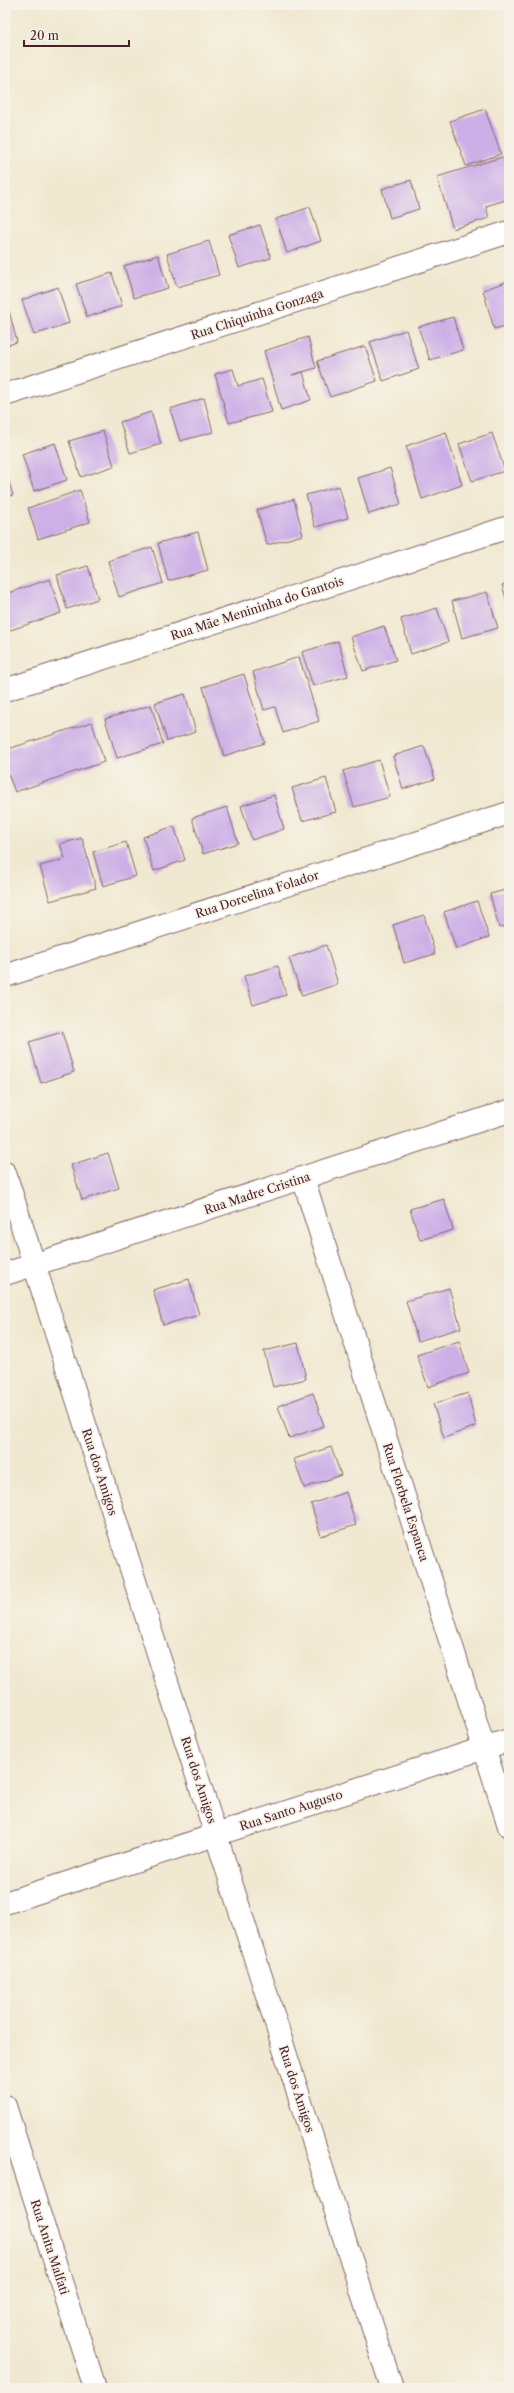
<svg xmlns="http://www.w3.org/2000/svg" width="514" height="2393" font-family="'Libre Caslon Text',serif">
<rect width="100%" height="100%" fill="#f7f3e8"/>
<filter id="ink" filterUnits="userSpaceOnUse"><feTurbulence type="fractalNoise" baseFrequency=".025" numOctaves="2"/><feDisplacementMap in="SourceGraphic" scale="8" xChannelSelector="R" yChannelSelector="G"/><feConvolveMatrix kernelMatrix="1 2 1 2 8 2 1 2 1" color-interpolation-filters="sRGB"/></filter>
<filter id="wash" filterUnits="userSpaceOnUse"><feTurbulence type="fractalNoise" baseFrequency=".012" numOctaves="4" result="noise"/><feDisplacementMap in="SourceGraphic" scale="16" xChannelSelector="R" yChannelSelector="G"/><feGaussianBlur stdDeviation="0.9" result="paint"/><feColorMatrix in="noise" values="0 0 0 0 0 0 0 0 0 0 0 0 0 0 0 0 0 1.4 0 .05"/><feComposite in="paint" operator="in"/></filter>
<g filter="url(#wash)">
<rect width="100%" height="100%" fill="#f0e8d0"/>
<g id="blocks">
<!-- building -->
<g fill="#ccafe7">
<path d="M485,109L501,154L466,166L450,121Z"/>
<path d="M505,156L509,168V199L486,206L489,218L453,229L437,177Z"/>
<path d="M411,180L419,209L390,218L382,189Z"/>
<path d="M310,207L321,241L287,253L276,219Z"/>
<path d="M260,225L271,258L239,268L228,235Z"/>
<path d="M209,241L219,275L177,287L167,254Z"/>
<path d="M158,255L168,288L134,298L124,266Z"/>
<path d="M112,273L122,306L87,317L76,284Z"/>
<path d="M509,281V325L494,329L483,290Z"/>
<path d="M58,287L69,323L34,335L22,300Z"/>
<path d="M8,307L17,342L5,346V308Z"/>
<path d="M453,317L463,350L430,360L418,327Z"/>
<path d="M406,330L419,369L383,381L370,342Z"/>
<path d="M308,337L316,368L292,375L303,372L311,400L281,410L264,351Z"/>
<path d="M365,346L377,381L330,397L317,361Z"/>
<path d="M233,369L238,386L262,379L272,412L229,423L215,374Z"/>
<path d="M204,398L213,432L180,441L170,409Z"/>
<path d="M151,412L161,444L130,453L120,422Z"/>
<path d="M103,431L114,466L81,477L69,441Z"/>
<path d="M446,432L462,485L422,499L406,446Z"/>
<path d="M492,433L505,471L472,481L459,444Z"/>
<path d="M55,443L67,480L34,491L22,454Z"/>
<path d="M390,468L401,504L369,514L358,478Z"/>
<path d="M5,469L13,495L5,497Z"/>
<path d="M339,486L348,518L315,527L306,495Z"/>
<path d="M80,490L90,522L38,539L28,508Z"/>
<path d="M294,499L303,535L267,545L257,510Z"/>
<path d="M198,532L208,570L168,581L158,543Z"/>
<path d="M152,547L163,583L119,597L108,561Z"/>
<path d="M88,566L98,599L67,609L57,575Z"/>
<path d="M50,579L61,613L5,632V594Z"/>
<path d="M509,582V608L502,585Z"/>
<path d="M487,592L498,628L462,638L452,601Z"/>
<path d="M437,608L448,642L411,654L401,619Z"/>
<path d="M384,626L396,660L363,671L351,637Z"/>
<path d="M338,641L348,676L313,686L302,652Z"/>
<path d="M299,657L319,721L283,733L275,707L264,710L253,672Z"/>
<path d="M244,674L265,743L224,756L203,687Z"/>
<path d="M185,694L196,732L167,741L155,703Z"/>
<path d="M151,705L163,744L117,758L105,719Z"/>
<path d="M92,722L104,762L15,792L5,766V750Z"/>
<path d="M424,746L435,779L403,789L393,756Z"/>
<path d="M379,760L390,797L354,807L343,771Z"/>
<path d="M326,778L336,812L302,821L292,788Z"/>
<path d="M274,795L284,829L252,840L241,806Z"/>
<path d="M227,807L238,843L203,854L192,818Z"/>
<path d="M174,826L185,860L154,871L143,837Z"/>
<path d="M82,838L96,888L50,901L40,866L65,859L60,844Z"/>
<path d="M126,842L136,876L103,886L93,852Z"/>
<path d="M509,889V925L499,928L490,894Z"/>
<path d="M477,901L489,937L456,949L444,912Z"/>
<path d="M424,915L435,954L404,963L393,925Z"/>
<path d="M326,945L338,984L302,996L289,958Z"/>
<path d="M278,966L286,995L253,1005L244,976Z"/>
<path d="M62,1032L74,1072L41,1083L29,1042Z"/>
<path d="M108,1153L119,1188L82,1200L71,1165Z"/>
<path d="M444,1199L453,1230L420,1240L410,1209Z"/>
<path d="M189,1279L199,1315L163,1325L153,1290Z"/>
<path d="M449,1288L461,1328L418,1341L406,1301Z"/>
<path d="M459,1341L469,1373L428,1387L417,1355Z"/>
<path d="M298,1343L306,1379L273,1387L264,1351Z"/>
<path d="M313,1393L324,1426L289,1438L278,1406Z"/>
<path d="M468,1393L476,1426L444,1438L433,1404Z"/>
<path d="M331,1447L341,1475L304,1488L294,1459Z"/>
<path d="M346,1492L356,1525L321,1536L311,1504Z"/>
</g>
</g>
</g>
<g filter="url(#ink)">
<use href="#blocks" fill-opacity="0" stroke="#846565" stroke-width="1"/>
<g fill="none" stroke-linecap="round" stroke-linejoin="round">
<!-- minor casing -->
<g stroke="#846565" stroke-width="24">
<g id="minor">
<path d="M5,395L509,232"/>
<path d="M5,690L509,527"/>
<path d="M5,976L509,813"/>
<path d="M5,1173L392,2388"/>
<path d="M303,1178L509,1826"/>
<path d="M5,1274L509,1111"/>
<path d="M5,1903L509,1740"/>
<path d="M5,2106L95,2388"/>
</g>
</g>
<!-- minor -->
<use href="#minor" stroke="#fff" stroke-width="22"/>
</g>
</g>
<g text-anchor="middle" dominant-baseline="central" stroke-width="3.5" stroke-linejoin="round" paint-order="stroke">
<!-- street labels -->
<g font-size="12" fill="#4a1f2b" stroke="#f7f3e8">
<text transform="translate(257 314) rotate(-18)">Rua Chiquinha Gonzaga</text>
<text transform="translate(257 608) rotate(-18)">Rua Mãe Menininha do Gantois</text>
<text transform="translate(257 894) rotate(-18)">Rua Dorcelina Folador</text>
<text transform="translate(257 1193) rotate(-18)">Rua Madre Cristina</text>
<text transform="translate(100 1472) rotate(72)">Rua dos Amigos</text>
<text transform="translate(406 1502) rotate(72)">Rua Florbela Espanca</text>
<text transform="translate(199 1780) rotate(72)">Rua dos Amigos</text>
<text transform="translate(291 1810) rotate(-18)">Rua Santo Augusto</text>
<text transform="translate(297 2089) rotate(72)">Rua dos Amigos</text>
<text transform="translate(50 2247) rotate(72)">Rua Anita Malfati</text>
</g>
</g>
<!-- margin -->
<rect width="514" height="2393" fill="none" stroke="#f7f3e8" stroke-width="20"/>
<!-- scale -->
<path d="M24 40v6h105v-6" fill="none" stroke="#4a1f2b" stroke-width="2"/>
<text x="30" y="40" font-size="12" fill="#4a1f2b" stroke="#f7f3e8" stroke-width="3" paint-order="stroke">20 m</text>
</svg>
